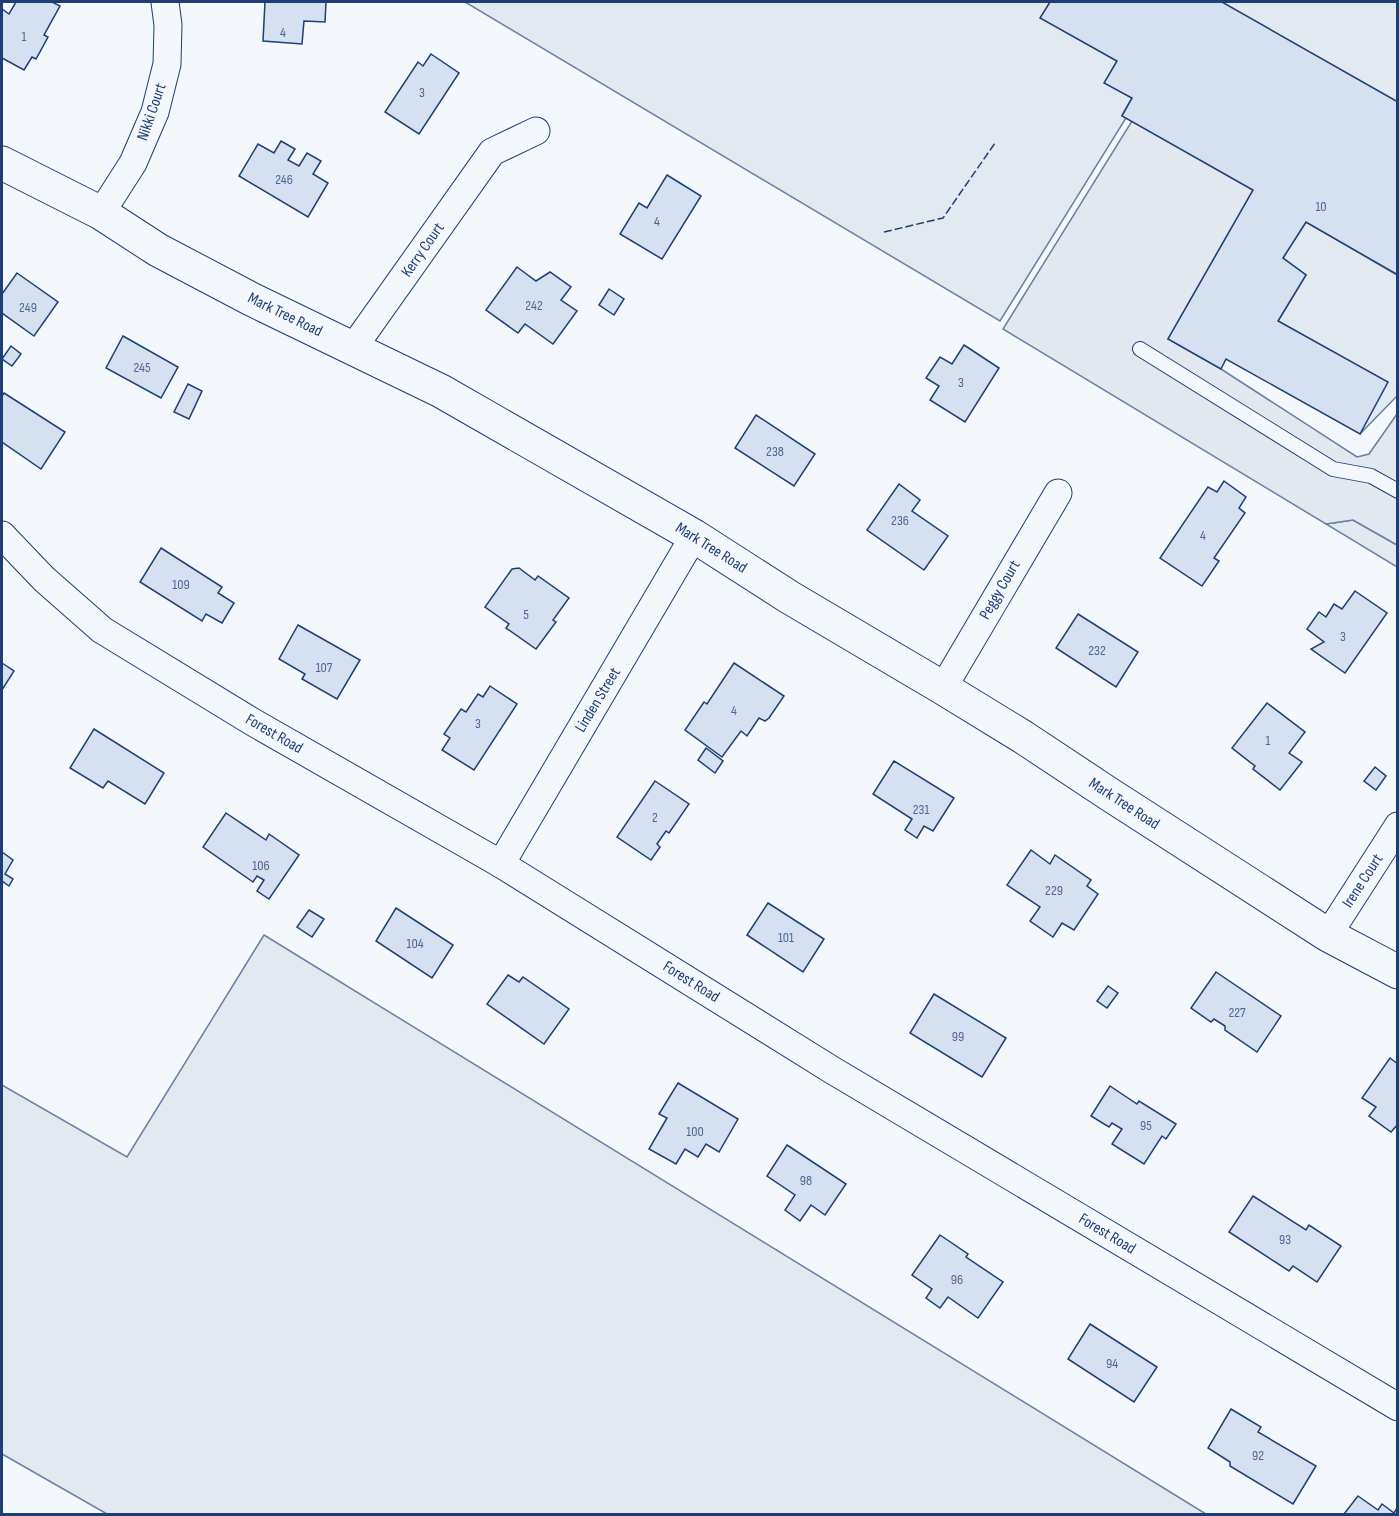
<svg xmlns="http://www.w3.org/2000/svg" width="1399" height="1516" font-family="'Sofia Sans Condensed',sans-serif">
<rect width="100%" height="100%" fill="#f4f7fb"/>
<!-- green -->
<g fill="#e3e9f0" stroke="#687fa3" stroke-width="1.5">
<path d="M465,2H1050L1041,18L1117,61L1105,83L1132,98L1122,115L1126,118L1000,321Z"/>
<path d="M1221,2H1397V108Z"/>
<path d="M1306,222L1397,275V396L1360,434L1387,382L1278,321L1306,275L1283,258Z"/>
<path d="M1353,520L1397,545V567L1326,524Z"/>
<path d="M264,935L1206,1514H107L2,1454V1085L127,1157Z"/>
</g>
<!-- parking -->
<path fill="#e3e8f0" stroke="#687fa3" stroke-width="1.5" d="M1132,121L1253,190L1168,339L1221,369L1357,457L1369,454L1397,414V545L1353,520L1326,524L1003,329Z"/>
<!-- building -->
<g fill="#d5e0f0" stroke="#1d3f73" stroke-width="1.5">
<path d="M16,2H52L60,6L44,35L48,37L36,59L32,57L24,70L2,58V9L9,14Z"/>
<path d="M265,2H326L325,22L304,21L302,44L263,41Z"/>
<path d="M1050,2H1222L1398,102V275L1306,222L1283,258L1306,275L1278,321L1388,382L1360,434L1226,359L1221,369L1168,339L1253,190L1122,116L1132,98L1104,83L1117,61L1040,18Z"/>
<path d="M431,54L459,73L419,134L385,112L418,62L423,66Z"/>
<path d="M281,141L295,149L288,160L299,166L307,153L321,161L313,174L328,183L308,217L239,176L258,144L274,153Z"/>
<path d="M667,175L701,196L662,259L620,234L639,203L647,208Z"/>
<path d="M517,267L536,281L550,272L571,287L561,300L577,311L553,344L525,324L518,333L486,310Z"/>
<path d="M17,273L58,302L34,336L2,313V294Z"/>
<path d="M609,289L624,299L614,315L599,305Z"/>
<path d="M123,336L178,367L161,398L106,368Z"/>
<path d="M964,345L999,368L965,422L930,400L939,386L926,378L940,357L952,364Z"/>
<path d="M11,346L21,354L12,366L2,359Z"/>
<path d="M188,384L202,391L189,419L174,412Z"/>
<path d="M4,393L65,432L41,469L2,442V396Z"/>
<path d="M756,415L815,454L794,486L735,448Z"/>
<path d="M1224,481L1246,497L1239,508L1245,513L1214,558L1219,561L1202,586L1160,558L1208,487L1217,492Z"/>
<path d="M899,484L920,500L912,511L948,536L924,570L867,530Z"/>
<path d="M161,548L222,587L218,593L234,603L222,623L206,614L202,621L140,582Z"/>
<path d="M519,568L535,580L538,576L569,598L553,620L556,622L536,649L506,628L509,624L485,607L512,569Z"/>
<path d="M1355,591L1387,613L1345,673L1311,649L1324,642L1307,629L1319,612L1326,617L1334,604L1342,609Z"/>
<path d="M1078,614L1138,652L1116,687L1056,648Z"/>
<path d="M298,625L360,660L337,699L302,679L305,674L279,659Z"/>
<path d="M2,663L14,671L2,690Z"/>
<path d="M734,663L784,696L769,718L765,721L759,718L747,736L741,731L722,757L685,730L704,702L707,704Z"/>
<path d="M490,686L517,704L474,770L442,750L450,738L444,734L461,709L466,712L478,694L483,697Z"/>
<path d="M1267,703L1305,732L1289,753L1302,762L1280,790L1253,769L1255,766L1232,748Z"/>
<path d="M94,729L164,773L145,804L108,781L103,788L70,768Z"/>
<path d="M706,748L723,761L715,773L698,760Z"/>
<path d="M894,761L954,798L933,831L924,826L917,838L905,830L912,819L873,794Z"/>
<path d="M1375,767L1386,776L1376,790L1364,781Z"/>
<path d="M655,781L689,804L669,833L666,831L657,844L660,847L651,860L617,837Z"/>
<path d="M226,813L266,840L269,834L299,855L269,899L257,891L264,880L257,876L253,882L203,847Z"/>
<path d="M1031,850L1050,864L1055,855L1091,880L1087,886L1098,894L1074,930L1062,923L1053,937L1030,921L1040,907L1007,885Z"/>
<path d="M2,852L13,860L5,874L13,879L9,886L2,881Z"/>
<path d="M768,903L824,939L803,972L747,935Z"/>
<path d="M396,908L453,945L432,978L376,941Z"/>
<path d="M309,910L324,919L312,937L297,927Z"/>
<path d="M1216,972L1281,1016L1257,1052L1225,1030V1026L1214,1019L1211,1022L1191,1008Z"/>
<path d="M508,975L519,982L523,977L569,1009L544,1044L487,1004Z"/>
<path d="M1108,986L1118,993L1107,1008L1097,1001Z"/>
<path d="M934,994L1006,1038L982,1077L910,1033Z"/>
<path d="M1390,1058L1398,1064V1124L1391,1132L1369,1116L1376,1107L1362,1098Z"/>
<path d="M678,1083L738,1119L719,1152L706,1144L698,1157L685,1149L676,1164L649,1149L667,1118L659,1114Z"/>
<path d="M1110,1086L1137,1104L1139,1101L1176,1124L1166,1139L1162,1136L1144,1164L1112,1144L1122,1129L1112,1123L1109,1127L1091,1116Z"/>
<path d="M787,1145L846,1184L825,1215L811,1205L800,1221L785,1210L795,1195L767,1176Z"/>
<path d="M1253,1196L1306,1230L1309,1225L1341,1246L1317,1282L1293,1266L1289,1271L1229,1232Z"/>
<path d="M940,1235L968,1254L966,1257L1003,1282L978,1318L948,1297L940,1308L926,1298L932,1289L912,1275Z"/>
<path d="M1090,1324L1157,1367L1134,1402L1068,1359Z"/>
<path d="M1231,1409L1261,1427L1258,1432L1316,1466L1293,1504L1230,1466V1462L1208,1448Z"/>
<path d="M1358,1496L1378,1510L1382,1504L1394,1513L1397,1508L1398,1514H1344Z"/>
</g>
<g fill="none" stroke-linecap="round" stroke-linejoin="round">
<!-- lane casing -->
<g stroke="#1d3f73" stroke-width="16">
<path id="lane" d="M1140,349L1333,469L1371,476L1398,491"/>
</g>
<!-- street casing -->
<g stroke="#1d3f73" stroke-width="29">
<g id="street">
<path d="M101,213L133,163L155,112L167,64L168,25L165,2"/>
<path d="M353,348L492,152L536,131"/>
<path d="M2,535L44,579L102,630L251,721L501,864L832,1070L1398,1407"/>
<path d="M943,688L1058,493"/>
<path d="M501,864L694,536"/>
<path d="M1328,935L1398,826"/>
</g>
</g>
<!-- secondary casing -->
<g stroke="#1d3f73" stroke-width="35">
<path id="secondary" d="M2,163L101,213L158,250L251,299L441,391L694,536L789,597L943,688L1023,737L1109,794L1328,935L1398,972"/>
</g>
<!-- lane -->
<use href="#lane" stroke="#f4f7fb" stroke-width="14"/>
<!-- street -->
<use href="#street" stroke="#f4f7fb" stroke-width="27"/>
<!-- secondary -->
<use href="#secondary" stroke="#f4f7fb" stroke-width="33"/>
<!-- fence -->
<path stroke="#1d3f73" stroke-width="1.5" stroke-dasharray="8 3" stroke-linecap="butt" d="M884,232L943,218L995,143"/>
</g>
<g text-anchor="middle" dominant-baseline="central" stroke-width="4.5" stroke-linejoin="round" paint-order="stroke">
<!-- number labels -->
<g font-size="14" fill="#4b6792">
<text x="283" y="32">4</text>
<text x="24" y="36">1</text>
<text x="422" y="92">3</text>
<text x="284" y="179">246</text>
<text x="1321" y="206">10</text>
<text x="657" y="221">4</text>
<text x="534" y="305">242</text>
<text x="28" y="307">249</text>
<text x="142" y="367">245</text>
<text x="961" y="382">3</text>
<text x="775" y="451">238</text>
<text x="900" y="520">236</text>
<text x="1203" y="535">4</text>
<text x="181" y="584">109</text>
<text x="526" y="614">5</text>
<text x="1343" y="636">3</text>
<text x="1097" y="650">232</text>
<text x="324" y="667">107</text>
<text x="734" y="710">4</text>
<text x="478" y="723">3</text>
<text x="1268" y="740">1</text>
<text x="921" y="809">231</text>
<text x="655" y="817">2</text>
<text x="261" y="865">106</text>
<text x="1054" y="890">229</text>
<text x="786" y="937">101</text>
<text x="415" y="943">104</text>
<text x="1237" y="1012">227</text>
<text x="958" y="1036">99</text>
<text x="1146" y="1125">95</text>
<text x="695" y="1131">100</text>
<text x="806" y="1180">98</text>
<text x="1285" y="1239">93</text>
<text x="957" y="1279">96</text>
<text x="1112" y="1363">94</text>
<text x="1258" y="1455">92</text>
</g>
<!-- street labels -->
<g font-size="16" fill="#1d3f73" stroke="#f4f7fb">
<text transform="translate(152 112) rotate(-71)">Nikki Court</text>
<text transform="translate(423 250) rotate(-55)">Kerry Court</text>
<text transform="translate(285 315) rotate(26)">Mark Tree Road</text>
<text transform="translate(711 548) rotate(32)">Mark Tree Road</text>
<text transform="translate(1000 590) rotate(-60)">Peggy Court</text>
<text transform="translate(598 700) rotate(-59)">Linden Street</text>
<text transform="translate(274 734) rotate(30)">Forest Road</text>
<text transform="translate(1124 804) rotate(33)">Mark Tree Road</text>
<text transform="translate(1363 881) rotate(-57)">Irene Court</text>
<text transform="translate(691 982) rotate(32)">Forest Road</text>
<text transform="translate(1107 1234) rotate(31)">Forest Road</text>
</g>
</g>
<!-- border -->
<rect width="1399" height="1516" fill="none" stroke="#1d3f73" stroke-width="6"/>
</svg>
